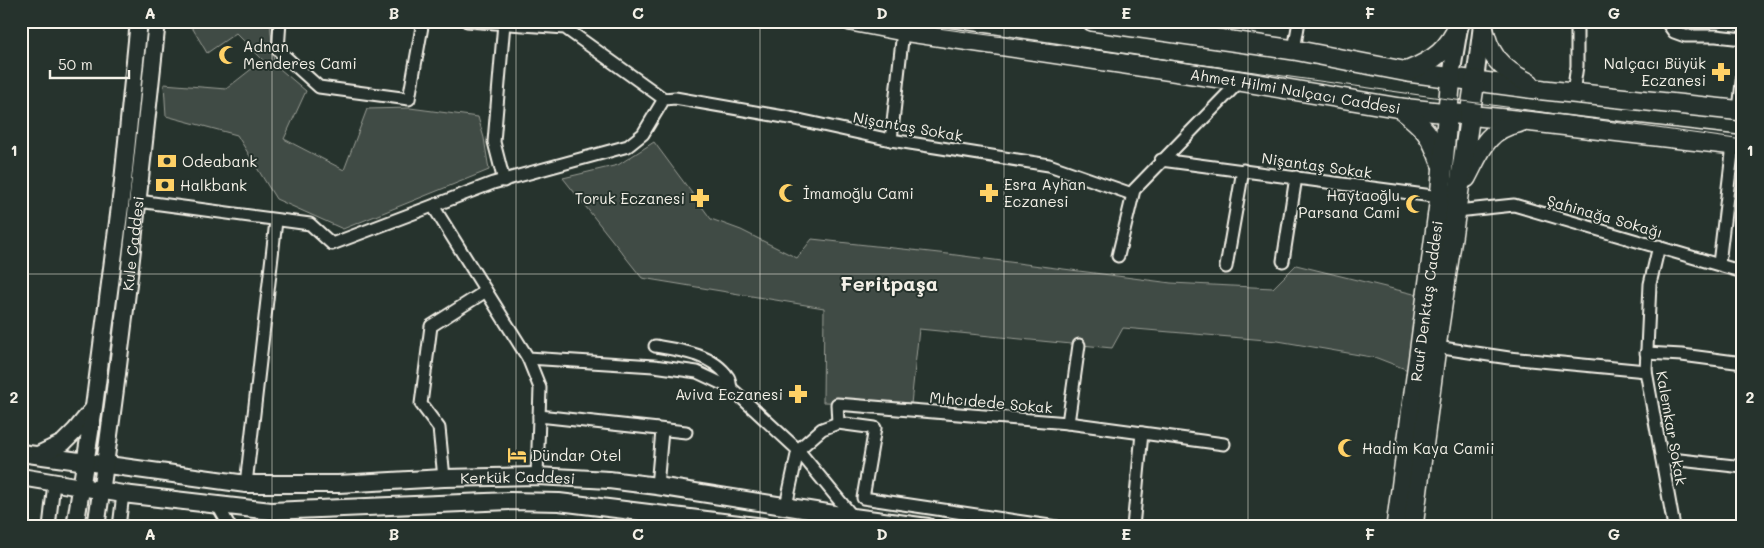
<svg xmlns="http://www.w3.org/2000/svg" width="1764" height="548" font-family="Mali,sans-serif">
<rect width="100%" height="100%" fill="#26332d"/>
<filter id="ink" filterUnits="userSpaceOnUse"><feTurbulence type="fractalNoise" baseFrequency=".02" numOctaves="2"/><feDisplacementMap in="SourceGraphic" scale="10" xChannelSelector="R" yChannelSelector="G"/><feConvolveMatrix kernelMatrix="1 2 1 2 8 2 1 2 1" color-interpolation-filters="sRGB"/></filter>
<g filter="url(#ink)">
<!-- green -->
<g fill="#414b45" stroke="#9a9e96">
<path d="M182,21H270L274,64L306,91L284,139L344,170L367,109L410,108L478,117L484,138L489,170L343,229L276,199L237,135L166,116L164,84L226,89L263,60L236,33L207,53L193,29Z"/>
<path d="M654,142L711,219L741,230L797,258L812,239L948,254L1171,283L1273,288L1296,265L1422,296L1408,370L1377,358L1278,341L1123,328L1112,348L919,329L911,404L823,402L824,308L642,278L563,178L618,165Z"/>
</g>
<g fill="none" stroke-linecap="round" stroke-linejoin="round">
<!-- street casing -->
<g stroke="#f4f1e8" stroke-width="15">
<g id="street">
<path d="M280,21L278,50L319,87L409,99L423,21"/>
<path d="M467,21L565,28L664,99"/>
<path d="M1666,21L1674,32L1685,36H1716L1743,39"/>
<path d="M1294,50L1299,21"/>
<path d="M1573,93L1577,66V21"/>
<path d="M1739,110L1743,73"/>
<path d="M891,140L903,31"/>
<path d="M1161,160L1440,197"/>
<path d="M504,181L494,142L504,23"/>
<path d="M138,201L310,224L332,244L493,183L628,146L643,134L664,99L675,98L790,118L891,140L1049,165L1132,194"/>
<path d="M433,206L528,358L654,366L697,372L731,388L798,450L853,517"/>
<path d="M1457,211L1514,205L1743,272"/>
<path d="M1659,246L1650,284L1646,371L1674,527"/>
<path d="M1118,256L1134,190L1240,81"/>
<path d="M1283,261L1296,177"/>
<path d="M1719,264L1733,145"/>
<path d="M1226,267L1243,170"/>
<path d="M655,346C679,350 713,354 728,377C730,379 730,385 731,388"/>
<path d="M1436,347L1509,358L1646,371"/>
<path d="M1646,353L1682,355L1743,363"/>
<path d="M528,358L540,388L537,476"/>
<path d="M539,416L686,432"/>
<path d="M838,423L837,404L1068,423L1224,444"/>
<path d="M1068,423L1079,345"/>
<path d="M1662,458L1743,467"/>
<path d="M444,478L439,428L421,404L431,326L486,291"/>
<path d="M246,484L276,221"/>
<path d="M657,486L662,431"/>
<path d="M218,506L230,527"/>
<path d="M786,506L798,450L822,429L838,423L875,428L863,498L1057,527"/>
<path d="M49,527L54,483"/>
<path d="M119,527L123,494"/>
<path d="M1133,527L1142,433"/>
</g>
</g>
<!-- secondary casing -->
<g stroke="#f4f1e8" stroke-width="20">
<g id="secondary">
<path d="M1451,76L1459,28"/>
<path d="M1475,80L1482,25"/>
<path id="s1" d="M21,453L246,484H338L444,478L537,476L609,480L657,486L853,517L928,527"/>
<path d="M38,455L63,443L75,431L93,409"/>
<path d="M21,477L123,494L271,511L510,501L559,502L764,527"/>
<path d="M75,527L94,407L122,191L139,21"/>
<path id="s2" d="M96,527C121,359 139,190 157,21"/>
</g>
</g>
<!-- primary casing -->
<g stroke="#f4f1e8" stroke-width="22">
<g id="primary">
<path id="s3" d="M851,21L903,31L1240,81L1400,108L1534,122L1743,146"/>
<path d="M1092,21L1294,50L1408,72L1544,90L1743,111"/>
<path d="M1482,21C1488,55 1499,68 1529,83"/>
<path d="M1408,71C1435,60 1448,50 1460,23"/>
<path d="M1400,108C1424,127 1431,134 1441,163"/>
<path d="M1466,178C1480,152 1486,129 1518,123"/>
<path id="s4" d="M1396,527L1440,197L1451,76"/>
<path d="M1413,527L1436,347L1475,80"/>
</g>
</g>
<!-- street -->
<use href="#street" stroke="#26332d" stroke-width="11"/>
<!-- secondary -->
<use href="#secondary" stroke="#26332d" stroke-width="16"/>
<!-- primary -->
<use href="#primary" stroke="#26332d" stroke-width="19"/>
<!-- tram -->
<path stroke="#f4f1e8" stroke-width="1" d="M888,21L1743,140"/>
</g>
</g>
<!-- grid -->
<path fill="none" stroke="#f4f1e8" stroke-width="1" stroke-opacity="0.55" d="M272,21V527M516,21V527M760,21V527M1004,21V527M1248,21V527M1492,21V527M21,274H1743"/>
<!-- icons -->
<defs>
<g id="mosque-bare" transform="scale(1.5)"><path d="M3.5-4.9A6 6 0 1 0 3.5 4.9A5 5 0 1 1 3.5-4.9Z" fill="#ffd166" stroke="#26332d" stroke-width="2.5" paint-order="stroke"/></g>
<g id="pharmacy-bare" transform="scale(1.5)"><path d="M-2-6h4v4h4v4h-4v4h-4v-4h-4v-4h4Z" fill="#ffd166" stroke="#26332d" stroke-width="2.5" paint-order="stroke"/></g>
<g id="bank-bare" transform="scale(1.5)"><path d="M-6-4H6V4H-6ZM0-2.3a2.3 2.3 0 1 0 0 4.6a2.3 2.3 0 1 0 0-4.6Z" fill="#ffd166" stroke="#26332d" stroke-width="2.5" paint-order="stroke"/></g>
<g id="hotel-bare" transform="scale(1.5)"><path d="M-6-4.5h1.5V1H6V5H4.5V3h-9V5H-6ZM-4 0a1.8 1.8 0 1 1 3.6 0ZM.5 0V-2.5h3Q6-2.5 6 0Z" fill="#ffd166" stroke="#26332d" stroke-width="2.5" paint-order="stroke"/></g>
</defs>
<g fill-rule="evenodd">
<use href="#mosque-bare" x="228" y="55"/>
<use href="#pharmacy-bare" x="1721" y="72"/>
<use href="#bank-bare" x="167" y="161"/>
<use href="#bank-bare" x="165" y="185"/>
<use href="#mosque-bare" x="788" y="193"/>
<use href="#pharmacy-bare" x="989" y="193"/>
<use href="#pharmacy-bare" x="700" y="198"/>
<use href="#mosque-bare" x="1415" y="204"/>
<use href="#pharmacy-bare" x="798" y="394"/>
<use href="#mosque-bare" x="1347" y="448"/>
<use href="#hotel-bare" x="517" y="455"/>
</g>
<g text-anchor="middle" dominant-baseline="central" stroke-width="4" stroke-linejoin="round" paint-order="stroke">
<!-- poi labels -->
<g font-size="15" fill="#f4f1e8" stroke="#26332d" text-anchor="start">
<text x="243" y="46">Adnan<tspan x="243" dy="17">Menderes Cami</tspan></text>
<text x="1706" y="63" text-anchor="end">Nalçacı Büyük<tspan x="1706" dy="17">Eczanesi</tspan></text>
<text x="182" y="161">Odeabank</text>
<text x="1004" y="184">Esra Ayhan<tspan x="1004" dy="17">Eczanesi</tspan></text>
<text x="180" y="185">Halkbank</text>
<text x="803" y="193">İmamoğlu Cami</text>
<text x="1400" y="195" text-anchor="end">Haytaoğlu<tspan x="1400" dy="17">Parsana Cami</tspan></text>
<text x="685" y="198" text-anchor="end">Toruk Eczanesi</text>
<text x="783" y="394" text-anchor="end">Aviva Eczanesi</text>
<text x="1362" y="448">Hadim Kaya Camii</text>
<text x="532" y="455">Dündar Otel</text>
</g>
<!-- street labels -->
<g font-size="15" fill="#f4f1e8" stroke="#26332d">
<text stroke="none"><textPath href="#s3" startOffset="450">Ahmet Hilmi Nalçacı Caddesi</textPath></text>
<text transform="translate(908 126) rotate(10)">Nişantaş Sokak</text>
<text transform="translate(1317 165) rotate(8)">Nişantaş Sokak</text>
<text transform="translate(1605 216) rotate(16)">Şahinağa Sokağı</text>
<text stroke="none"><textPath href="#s2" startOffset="286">Kule Caddesi</textPath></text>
<text stroke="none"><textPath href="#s4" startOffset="228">Rauf Denktaş Caddesi</textPath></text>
<text transform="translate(991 402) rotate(5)">Mıhcıdede Sokak</text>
<text transform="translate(1672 428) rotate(80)">Kalemkar Sokak</text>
<text stroke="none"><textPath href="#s1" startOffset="499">Kerkük Caddesi</textPath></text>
</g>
<!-- district labels -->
<g font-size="20" font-weight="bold" fill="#f4f1e8" stroke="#26332d">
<text x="889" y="283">Feritpaşa</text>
</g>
</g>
<!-- margin -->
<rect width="1764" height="548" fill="none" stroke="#26332d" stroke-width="55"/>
<!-- scale -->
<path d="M50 70v8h79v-8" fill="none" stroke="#f4f1e8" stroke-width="2.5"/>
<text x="58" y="70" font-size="15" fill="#f4f1e8" stroke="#26332d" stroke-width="4" paint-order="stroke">50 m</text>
<rect x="28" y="28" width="1708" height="492" fill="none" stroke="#f4f1e8" stroke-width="2"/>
<g font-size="16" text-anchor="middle" font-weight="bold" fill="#f4f1e8">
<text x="150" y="19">A</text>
<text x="394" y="19">B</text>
<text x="638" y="19">C</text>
<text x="882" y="19">D</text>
<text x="1126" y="19">E</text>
<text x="1370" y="19">F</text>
<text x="1614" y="19">G</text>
<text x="14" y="156">1</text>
<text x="1750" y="156">1</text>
<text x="14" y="403">2</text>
<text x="1750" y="403">2</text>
<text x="150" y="540">A</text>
<text x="394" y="540">B</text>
<text x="638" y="540">C</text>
<text x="882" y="540">D</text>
<text x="1126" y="540">E</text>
<text x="1370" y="540">F</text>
<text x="1614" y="540">G</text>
</g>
</svg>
